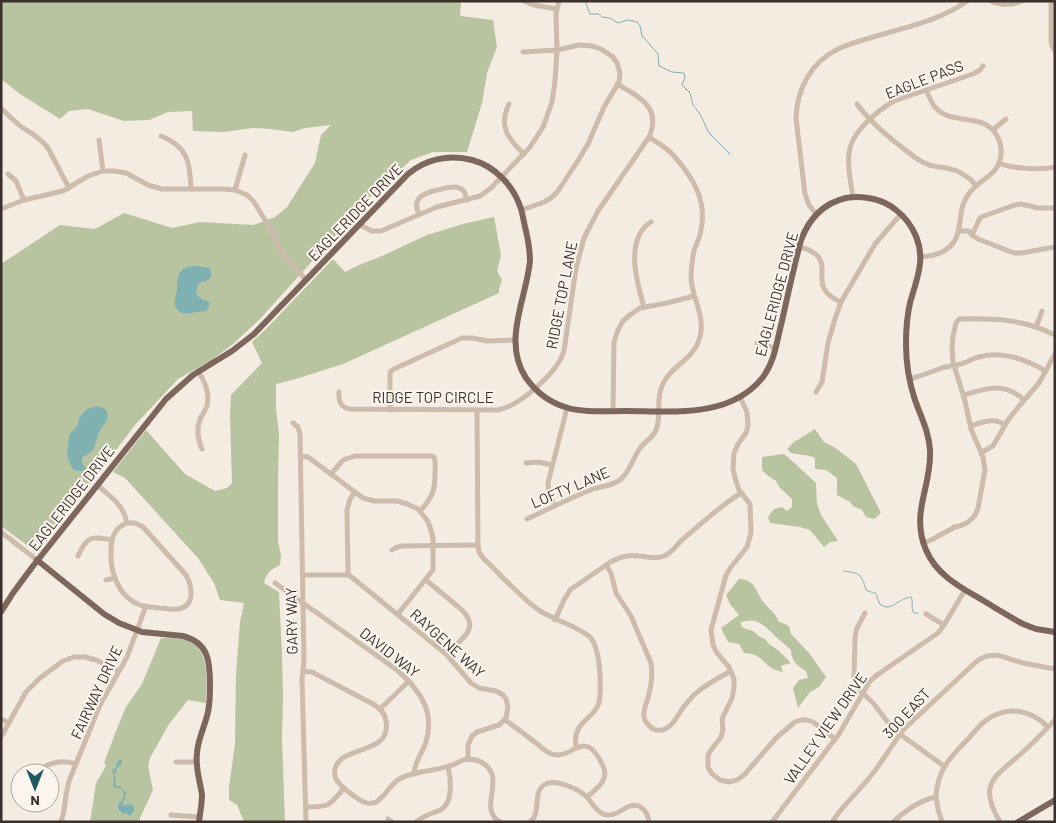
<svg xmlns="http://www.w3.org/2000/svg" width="1056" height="823" font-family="Barlow,sans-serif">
<rect width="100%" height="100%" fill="#f4ebe1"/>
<!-- green -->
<g fill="#b8c4a0">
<path d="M1,1H461L460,16L493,20L497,47L487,73L482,103L467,152H433L411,160L369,198L260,319L233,344L210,361L178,379L135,425L103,467L35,551L1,526V264L60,225L95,229L124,213L172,228L200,222L253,225L275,217L287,207L315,163L321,135L331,125L305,128L293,132L270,129L253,128L224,132L193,131L192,111L168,112L149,120L124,121L88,109L69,111L60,119L20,94L1,79Z"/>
<path d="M494,217L501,255L497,271L502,280L499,289V293L343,364L299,378L276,384V408L279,434L278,482V541L281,556L280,565C270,570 267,572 264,583L279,592L282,654L283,696L282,739L285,822H244L237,805L229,800V787L235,744L236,674L240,622L244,603L220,600L214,583L198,558L125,478L113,472L146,430L185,474L215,491L227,488L232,483L230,418L231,395L262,363L252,342L265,330L333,259L345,272L359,265L382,256L427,235L463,224Z"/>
<path d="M815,429L824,442L834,447L856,464L881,513L874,519L866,517L862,510L853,506L850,502L837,495V478L826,470L815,469V458L810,456L791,453L787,449L794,442Z"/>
<path d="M784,454L790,459L816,483L817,504L821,515L838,541L830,542L824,547L810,530L800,527L770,523L768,517L774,509L782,507L787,511L792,507V499L780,488L776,481L767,475L762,470V457Z"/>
<path d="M739,579C758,580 755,594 766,605C771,611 776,613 778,621L789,626L791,634L809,653L826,677L819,687L810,692L798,708L793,688L799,680L808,678L806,671C797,666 791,660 791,650C786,645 780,641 775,636C764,625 756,616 740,623L743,628L753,631L760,637L765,639L769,644L778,650L791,663L781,666L783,672C779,671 775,670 771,668C760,659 760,654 744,653L739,644L728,642L721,628L739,615L730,604L726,595Z"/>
<path d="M161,638C169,638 178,638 185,640C212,649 206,681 206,703L188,700L169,724L150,758L148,766L153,790L140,818V822H90L96,783L106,766L104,763L116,731L126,707L142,684Z"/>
</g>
<!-- water -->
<g fill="#7fb0b2">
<path d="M197,266L209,268C212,271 212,276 209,279C207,281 204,281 201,282C196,285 195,293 199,297C204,302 216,300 206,311L183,314C170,306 176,300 177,289C177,273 180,266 197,266Z"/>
<path d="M98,406C118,412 102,425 98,435C96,440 95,447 92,451C89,454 85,455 82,458V463L85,467L86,469L81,471H76L72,468L67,456L69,435L77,426L80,417L85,411L89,408Z"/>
<path d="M120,759L122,760V763L117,768L116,773L114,775L116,779L115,785L122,788L123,791H126V795L122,805L131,804L134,807V810L130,816L126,813L123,814L118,808V805L123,799L124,794L121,789L113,787L114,777L112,770L116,768V764Z"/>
</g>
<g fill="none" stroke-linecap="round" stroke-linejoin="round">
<!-- stream -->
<g stroke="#7fb0b2" stroke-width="1">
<path d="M585,1L590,14H599L602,17L610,18L618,23L628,20L637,22L640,26L642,36L652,47L658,54L659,66L672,72L684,73L685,78L682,85L690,93L693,105L700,114L709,133L730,154"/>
<path d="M844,571C859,573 862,574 866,590C879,596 874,588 879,603C891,614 896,599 911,597C914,602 910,608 914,613H918"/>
</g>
<!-- minor -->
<g stroke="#cdbbac" stroke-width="5">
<path d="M524,1L534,5L556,9"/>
<path d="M991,1C1002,6 1011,6 1022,1"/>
<path d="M1051,1V41L1052,46L1055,51"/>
<path d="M509,104C498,126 508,139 524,154"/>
<path d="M857,104C870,122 887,136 904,149C912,155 918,161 927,164C933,167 940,167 946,168C958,170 968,176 976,185"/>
<path d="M1,108C7,114 13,120 19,125C30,133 40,137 48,148L69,188"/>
<path d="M993,130L1006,119"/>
<path d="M161,136C188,147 190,162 191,189"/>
<path d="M99,140L103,171"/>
<path d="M999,163C1012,169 1041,170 1055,167"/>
<path d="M8,174L16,181L24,200"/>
<path d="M235,190L245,155"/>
<path d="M853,197C851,183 847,168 849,154C850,133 877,111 894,101L973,74L980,70L983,66"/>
<path d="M1,209L24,200L63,191L88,176L103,171H114L126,173L148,185L162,189H223L235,190L247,195L254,202L272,231L279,249L306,280"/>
<path d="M522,210L544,202L551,198L558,191L579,159L588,144L604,107L619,82L620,73L617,63L613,57L601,49L592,46L579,45L557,50L523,52"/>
<path d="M419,214C411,198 424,193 437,190C447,188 456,184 464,191L467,200"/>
<path d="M816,214L809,205L805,194L796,118C797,89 811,62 838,49C848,44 859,41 870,38C902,28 940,21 967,1"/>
<path d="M360,225L372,231H381L437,207L480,196L491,188L530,147L543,127L552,102L555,81L557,50L556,14L559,1"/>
<path d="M959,231H969L972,235L978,239L1014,253H1021L1055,247"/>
<path d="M972,235L979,220L981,217L1015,205L1021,204L1038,208H1055"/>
<path d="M799,247C804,248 810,250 814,253C834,267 806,287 841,302"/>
<path d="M920,257C938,256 954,250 958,232C962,218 959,208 968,195C974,186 982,181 990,175C1003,165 1004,147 996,134C982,112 950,126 935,107C931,102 929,96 926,90"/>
<path d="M644,307C637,283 624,239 651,222"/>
<path d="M1036,327L1042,311"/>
<path d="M757,343L775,348"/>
<path d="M198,371C205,382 210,393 207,406C205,410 203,414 201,417C196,428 197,438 202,449"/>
<path d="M910,379C920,376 929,373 939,369C946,366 954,366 961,364C968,362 973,358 979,357C1002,350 1026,360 1046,371"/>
<path d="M339,392C338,401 341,408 350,409L498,410C521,405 557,373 564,351L576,268L584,238L598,211L649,137C662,108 640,97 617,84"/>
<path d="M816,392L822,382L828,343L835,319L841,302L875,244L901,214"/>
<path d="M964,395C986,388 1005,382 1024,400"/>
<path d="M740,397L747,412L748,426L746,433L738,444L734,453L733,469L735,478L739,490L750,504L751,533L747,547L731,567L726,575L711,630L713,645L717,653L729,667L734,679V688L732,698L722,719L723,730L721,737L711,750L708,755V767L712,774L720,780L729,782L737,780L744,775L777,737L795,722L801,720H807L813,722L835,739"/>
<path d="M390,410V374L391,371L394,369L462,338H473L487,341L515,340"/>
<path d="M477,410L478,545L479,552L484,559C501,575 521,598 540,611C553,619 583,629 591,638C600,650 601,680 600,695C600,720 571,718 576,747"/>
<path d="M613,411L614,342L618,330L623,321L630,315L640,308L667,303L694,296"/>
<path d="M293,423L298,427L300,434L304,661L302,679L306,822"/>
<path d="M971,426C983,422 994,417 1005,425"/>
<path d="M982,452L993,446L1008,420L1020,405L1039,383L1055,354"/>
<path d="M300,456L308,457L363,498L374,501H397L407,504L418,509L427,520L430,527L433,538V570L398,614"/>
<path d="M526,463L538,462L552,465"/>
<path d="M331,474L343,460L355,456H432L434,457C436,463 435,468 435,474C435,491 432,498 420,511"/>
<path d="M97,485C110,496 124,505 127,523H135L143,527L186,575C192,586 196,606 178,609C172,610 165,608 159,608C153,607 146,607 140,605C118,597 110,572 111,551C111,538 114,528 127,523"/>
<path d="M555,506L549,493L548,483L567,408"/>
<path d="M527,519C549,509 570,498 593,489C602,486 613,486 621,479C631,470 633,457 641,447C646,440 655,437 657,427C661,414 656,399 662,386C670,366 692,361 699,340C707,318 692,299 691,278C691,269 692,260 694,251C696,244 700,238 701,230C706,205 698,187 683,167C678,161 674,155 668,150C662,145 656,142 649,137"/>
<path d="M954,527C965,526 975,519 978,508L985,470L983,457L971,429L965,401L953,362L952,348L953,336L956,323L959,319C995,318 1023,319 1055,335"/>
<path d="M1,532L37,560"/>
<path d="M923,543L931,540L955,527"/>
<path d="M392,550L395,548L402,546L478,545"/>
<path d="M78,556C87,536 91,536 112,540"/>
<path d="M606,565L611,573L616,593L631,616L651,663C653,675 651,687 648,698C646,704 643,710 644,717C645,722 649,726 653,729C668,735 676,719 682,709C686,704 690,699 695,694C706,684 718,678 731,671"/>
<path d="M303,575H349L446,654L471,683L479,688L496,691L503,695L506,699L508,707L506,718L499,725L477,732L472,736L468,745V759"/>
<path d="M348,575L347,510L350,499L355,492"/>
<path d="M106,580L115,578"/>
<path d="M426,580L462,610C482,630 458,641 446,654"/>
<path d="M275,583L397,670C421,691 436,713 425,745C421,755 414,763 414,774"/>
<path d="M865,613L857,628L855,637L854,678L855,686L873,703L894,730L944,766"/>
<path d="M926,614L944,625"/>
<path d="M555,620L564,600L570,590L606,565C616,558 627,554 639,556C649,557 657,560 666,555C673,552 677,544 683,539C702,523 720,506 741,493"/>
<path d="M303,671L312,672L373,704C380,708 385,713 386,721C392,756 341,744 335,769C334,774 335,779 339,783C342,787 346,790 350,793C359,800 370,809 380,799C388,792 391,783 401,778C416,771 434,771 449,766C456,765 460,760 467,759C472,759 477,760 481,762C509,777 476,808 500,822"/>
<path d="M380,709L409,681"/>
<path d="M1,719L9,723"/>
<path d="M505,720C515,727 526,735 536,743C541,747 546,752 552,754C573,761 584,725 603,766C610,780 596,789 587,797"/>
<path d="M1,737L26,692L40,678L63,661L74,657H85L96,660L119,671"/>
<path d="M176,762H196"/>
<path d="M35,773C47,763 61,759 76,764"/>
<path d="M936,797L938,809L942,822"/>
<path d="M306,807C330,807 329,806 344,788"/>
<path d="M171,815L200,817"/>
<path d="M388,819L392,822"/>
<path d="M61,822L64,811L66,795L69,781L100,705L127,657L146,606"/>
<path d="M416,822C425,814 433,814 442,809C453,801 451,779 448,767"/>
<path d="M530,822C543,812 530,789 548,783C559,780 580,790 587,797C592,803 596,811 603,814C618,820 628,798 642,808C647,812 648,816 649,822"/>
<path d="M772,822L839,734L870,681L877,675L938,633L944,625L965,590"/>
<path d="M832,822C843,805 858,792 870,777C883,761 892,744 905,728L977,661C994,649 1006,659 1023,663C1034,665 1044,667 1055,669"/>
<path d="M893,822C905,811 920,800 936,797C937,770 951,756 969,738C974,732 979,726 985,721C1006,705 1030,709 1048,727"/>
<path d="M1000,822C976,782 997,776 1024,751C1035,741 1045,730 1055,720"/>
</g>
<!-- major -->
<g stroke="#7d675c" stroke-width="6">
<path d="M37,560L104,614L119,623L142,632L183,636C209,643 210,662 210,685C210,694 210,703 208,712C205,726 198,738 197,753C195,769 200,780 202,795C202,804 200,813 199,822"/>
<path d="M1,612L13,593L33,566L166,399L193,375L232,351L254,334L408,174C426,159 449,154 472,160C495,166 514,186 521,209C523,216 524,223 526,231C528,240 530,251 530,261C526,300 502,341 526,378C536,392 549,402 565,407C582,413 607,411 625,411C671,411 730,419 763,377C775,361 777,340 782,321C788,294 794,266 801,240C809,219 824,203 846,198C863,195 883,199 896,210C914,224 924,247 919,270C917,281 913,292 910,303C907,316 906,330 906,344C906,363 909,382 915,400C921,417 929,432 930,450C932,487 910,512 926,550C937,576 962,588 984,601C997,609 1010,617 1023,624L1036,629L1055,632"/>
<path d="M1018,822L1055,800"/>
</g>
</g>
<g text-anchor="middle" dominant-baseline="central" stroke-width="4" stroke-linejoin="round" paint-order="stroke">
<!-- street labels -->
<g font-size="15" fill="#3b302b" stroke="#fbf5ee">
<text transform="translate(924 79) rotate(-21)">EAGLE PASS</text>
<text transform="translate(355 212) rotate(-46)">EAGLERIDGE DRIVE</text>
<text transform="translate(776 294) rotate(-75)">EAGLERIDGE DRIVE</text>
<text transform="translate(561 295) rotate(-79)">RIDGE TOP LANE</text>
<text x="433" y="397">RIDGE TOP CIRCLE</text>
<text transform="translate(570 487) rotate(-23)">LOFTY LANE</text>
<text transform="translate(71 498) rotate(-52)">EAGLERIDGE DRIVE</text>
<text transform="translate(291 621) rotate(-91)">GARY WAY</text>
<text transform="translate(448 643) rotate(42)">RAYGENE WAY</text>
<text transform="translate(390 652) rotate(38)">DAVID WAY</text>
<text transform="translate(96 692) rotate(-65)">FAIRWAY DRIVE</text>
<text transform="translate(906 713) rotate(-47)">300 EAST</text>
<text transform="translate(825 728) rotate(-55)">VALLEY VIEW DRIVE</text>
</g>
</g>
<!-- border -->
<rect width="1056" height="823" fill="none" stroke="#3b302b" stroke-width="5"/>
<!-- north arrow -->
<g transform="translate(35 788) rotate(180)"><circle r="24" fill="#fbf5ee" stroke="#aea6a0"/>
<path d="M0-4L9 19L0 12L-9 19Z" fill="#1f5a5e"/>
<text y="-8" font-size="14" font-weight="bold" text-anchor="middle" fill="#3b302b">N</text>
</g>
</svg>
